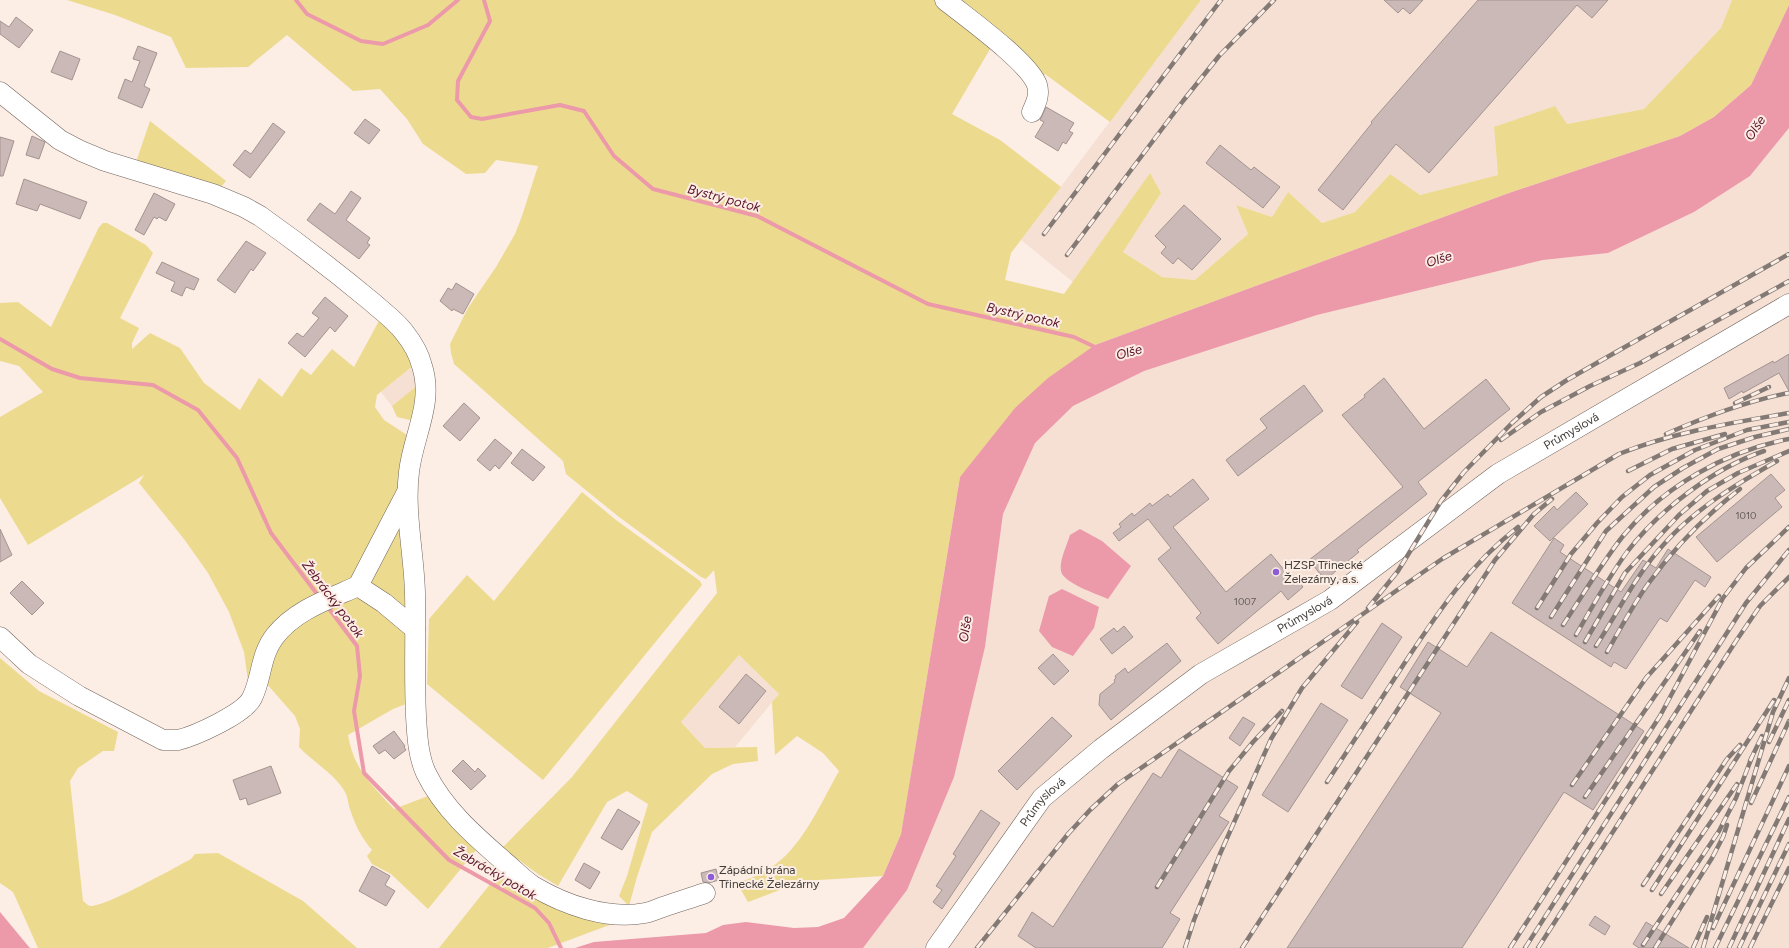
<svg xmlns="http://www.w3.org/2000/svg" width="1789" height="948" font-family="Figtree,sans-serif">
<rect width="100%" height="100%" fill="#fcede5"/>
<!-- built -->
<g fill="#f5e0d3">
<path d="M1201,0H1732L1721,28L1644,109L1567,124L1494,127L1498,175L1420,195L1390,174L1355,212L1322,223L1288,192L1272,217L1236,205L1248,234L1195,280L1162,277L1123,252L1161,193L1150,174L1073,282L1021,240Z"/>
<path d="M1789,128V948H863L907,890L985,647L1003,514L1034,443L1073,406L1144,371L1317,315L1543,260L1608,253L1694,212L1750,176Z"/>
<path d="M414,365L419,384L392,406L381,392Z"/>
<path d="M739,655L779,694L735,747L705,748L681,722Z"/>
</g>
<!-- green -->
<g fill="#ecdb8f">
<path d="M67,0H937L993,44L952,114L1000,140L1061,187L1011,253L1005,280L1064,294L1150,173L1161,193L1123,252L1162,277L1195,280L1248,234L1236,205L1272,217L1288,192L1322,223L1355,212L1390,174L1420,195L1498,175L1494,127L1555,106L1567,124L1644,109L1721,28L1732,0H1789V5L1751,85L1714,117L1680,136L1509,193L1095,345L960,477L901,834L883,876L803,881L748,902L737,883C750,879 765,873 776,864C804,843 822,801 839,771L823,753L797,736L775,755L772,702L779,694L739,655L681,722L705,748L757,747L758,761L733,764L712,774L652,832L637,877L629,906L619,896L627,876L648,804L627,791L607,802L558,886L538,874L502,848L572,777L717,593L714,570L706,579L701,577L619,517L566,474L563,461L454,364L451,353L450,344L468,308L496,267L515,234L522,216L538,166L496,160L485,173L466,174L423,144L407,119L380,89L353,91L287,35L248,67L186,68L171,37L115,15Z"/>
<path d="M957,0H1201L1110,122L1045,74L1042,78Z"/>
<path d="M150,121L226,181L220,188L136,162Z"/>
<path d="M103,223H107L146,245L153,253L120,318L139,328L132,343V349L150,333L180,348L204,383L240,410L259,378L282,397L301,368L311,375L332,349L354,367L381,317L392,327L414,365L377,395L375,407L384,420L407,435L400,477L408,591L406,704L393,709L348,735C354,770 371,784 394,809L428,796L477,849L428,909L391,874L372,864L367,856L372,850C361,837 355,825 350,809C348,804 348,797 345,792C335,774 313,762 299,747L300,729L295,716L266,683L260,646L248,681L244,652L229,612L208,573L184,539L139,483L144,475L28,545L0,498V417L43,392L19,366L0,361V303L18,302L51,327L99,227Z"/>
<path d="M419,384L415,416L410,420L397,417L392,406Z"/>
<path d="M582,492L616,520L700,581L702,585L543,780L427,684L429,619L467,575L494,601Z"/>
<path d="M0,658L39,691L118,732L114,751H103L78,768L70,781L83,901C86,903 88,906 91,906C107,906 174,868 191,859L195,854L218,853L303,901L357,948H38L13,892L0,883Z"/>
<path d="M499,873L531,895L561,910L612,924L548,948H439Z"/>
</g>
<!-- water -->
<g fill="#ec99aa">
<path d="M1789,5V128L1750,176L1694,212L1608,253L1543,260L1317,315L1144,371L1073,406L1035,443L1003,514L985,647L954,777L907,890L863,948H575L594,942L706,933L723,925L746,922L794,928L818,927L844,918L883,876L901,834L960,477L1015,408L1048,378L1095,345L1509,193L1680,136L1714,117L1751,85Z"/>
<path d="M1080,529L1102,541L1131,566L1108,599C1097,594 1063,583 1061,571C1059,561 1067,545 1070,535Z"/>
<path d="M1062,589L1099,607L1094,628L1073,656L1052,647L1039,631L1049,596Z"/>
<path d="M0,912L29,947L30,948H0Z"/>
</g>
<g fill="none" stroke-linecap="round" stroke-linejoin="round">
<!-- stream -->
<g stroke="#ec99aa" stroke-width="4">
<path d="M296,0L307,14L361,41L383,44L428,25L458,0"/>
<path d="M484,0L490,21L458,81L457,100L471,117L482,119L560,105L584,111L614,156L653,189L757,216L928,304L1074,337L1097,348"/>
<path d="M0,339L52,369L80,378L153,385L198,410L237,458L271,533L320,598"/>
<path d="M327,606L357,646L360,676L354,711L364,773L449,860L535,908L549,923L561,948"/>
</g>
</g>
<!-- building -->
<g fill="#cab9b6" stroke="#a49491">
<path d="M1384,0H1423L1410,14L1403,8L1398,13Z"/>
<path d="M1478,0H1608L1592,18L1577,5L1429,173L1396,144L1343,210L1318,190L1372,123L1371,122Z"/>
<path d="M16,17L33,30L19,48L0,34V21L9,27Z"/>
<path d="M138,46L157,53L144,86L150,89L142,108L118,98L125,79L132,82L140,61L133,59Z"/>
<path d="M60,51L80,59L72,80L51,72Z"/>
<path d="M1046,107L1074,123L1069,131L1073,133L1066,144L1063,142L1058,151L1035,137L1044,122L1040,120Z"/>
<path d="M365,119L380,130L369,144L354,133Z"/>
<path d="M273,123L285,132L250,178L233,165L245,150L251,154Z"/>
<path d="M32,136L45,142L39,159L26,155Z"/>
<path d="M0,137L14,141L3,176H0Z"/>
<path d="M1220,145L1251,170L1254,167L1280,187L1263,208L1206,163Z"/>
<path d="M24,179L87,202L80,219L40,204L37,211L16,204Z"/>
<path d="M351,191L361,198L346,220L370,238L367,243L370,245L359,259L307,220L320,203L335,214Z"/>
<path d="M154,193L175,204L166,221L159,217L157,219L154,217L144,235L135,230Z"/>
<path d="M1184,205L1221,239L1192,270L1178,258L1173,264L1161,253L1166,247L1155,236Z"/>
<path d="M246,241L266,253L253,271L251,269L235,293L217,280Z"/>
<path d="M162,262L199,279L194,290L186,287L182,296L171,291L175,282L156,273Z"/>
<path d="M456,283L474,294L463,314L453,309L452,311L440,301L448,288L452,290Z"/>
<path d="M325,297L348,316L335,332L330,327L305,357L288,343L297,333L303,337L319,318L312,313Z"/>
<path d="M1789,354V391L1779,373L1743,393L1742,391L1729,399L1724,388L1773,361L1774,363Z"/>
<path d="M1384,378L1424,429L1486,379L1510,409L1418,482L1427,494L1357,550L1359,552L1325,580L1309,560L1403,487L1342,415L1365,397L1364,395Z"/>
<path d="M1304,385L1323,411L1238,476L1226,460L1267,428L1260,419Z"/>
<path d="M464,403L480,418L460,441L443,426Z"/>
<path d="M495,439L512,453L499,469L495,465L490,471L477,460Z"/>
<path d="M522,449L545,467L533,481L511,463Z"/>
<path d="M1771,474L1785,490L1775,498L1782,507L1717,562L1696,537Z"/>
<path d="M1193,479L1209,499L1173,527L1226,592L1271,554L1289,576L1292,574L1303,587L1288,600L1281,591L1218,644L1196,618L1201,613L1158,559L1171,548L1148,519L1119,541L1113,533L1121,527L1119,524L1132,513L1134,516L1150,503L1152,506L1168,494L1170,497Z"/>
<path d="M1576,492L1588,504L1550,541L1534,526L1554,506L1557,510Z"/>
<path d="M0,529L12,555L0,562Z"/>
<path d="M1554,538L1564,545L1560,552L1621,592L1643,560L1656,568L1668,549L1711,577L1705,587L1695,580L1667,622L1660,618L1626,669L1614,662L1611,667L1512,603Z"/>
<path d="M22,581L44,603L32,615L10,593Z"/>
<path d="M1382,623L1402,637L1362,699L1341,686Z"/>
<path d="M1124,626L1133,637L1112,654L1100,639L1114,628L1117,632Z"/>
<path d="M1491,632L1644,731L1593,810L1564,792L1462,948H1287L1441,713L1400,687L1428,642L1467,667Z"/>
<path d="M1167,643L1181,661L1111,720L1099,705L1100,694L1115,682L1114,680L1116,678L1115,676L1125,668L1128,673Z"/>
<path d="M1053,654L1069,671L1054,685L1038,668Z"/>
<path d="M746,674L766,691L739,724L719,707Z"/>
<path d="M1321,703L1348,720L1288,812L1262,795Z"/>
<path d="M1052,717L1072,736L1017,790L998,771Z"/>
<path d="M1243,717L1255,724L1240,746L1229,738Z"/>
<path d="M394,731L405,746L404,747L406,750L394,759L385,750L379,754L373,746Z"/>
<path d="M1179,749L1238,787L1219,816L1229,822L1170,913L1180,919L1162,948H1036L1018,936L1032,912L1053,927L1153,773L1161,778Z"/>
<path d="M463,760L475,772L478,768L486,776L471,790L452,771Z"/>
<path d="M271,766L281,793L248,805L246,798L240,800L233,780Z"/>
<path d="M618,809L640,822L622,850L601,838Z"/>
<path d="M981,810L1000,823L942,909L933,902L942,890L936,886L956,856L953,854Z"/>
<path d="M584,863L600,872L590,889L575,880Z"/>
<path d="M372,866L390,876L385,885L395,891L386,906L359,891Z"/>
<path d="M716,869L719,880L709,883L703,882L701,873Z"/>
<path d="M1595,916L1610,926L1605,935L1589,925Z"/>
<path d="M1646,922L1689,948H1639L1633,944Z"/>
</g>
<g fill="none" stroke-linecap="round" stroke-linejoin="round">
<!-- minor casing -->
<g stroke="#70645c" stroke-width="21">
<g id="minor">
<path d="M945,0C966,17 1029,62 1037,85C1040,95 1036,103 1032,112"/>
<path d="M0,92L60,140L81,151L105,161L213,194L244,207L260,216C298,243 336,272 372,302C383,312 395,320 404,332C412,342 419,354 422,366C434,403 413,436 409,472C404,512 414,553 415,593C416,634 414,675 416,716C417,734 418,756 426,773C444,810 476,837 507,864C515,871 524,880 533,886C565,905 607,920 645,913C651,912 657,909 663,907C677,902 691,898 705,893"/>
<path d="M358,586L407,492"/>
<path d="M0,637L29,664L79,696L163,740C168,740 174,740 178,740C195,736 244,714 252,698C262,678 260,655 275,636C295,610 329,599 358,586L384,603L415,629"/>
<path id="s1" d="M936,948L1042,798L1101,749L1201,674L1330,600L1498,474L1789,304"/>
</g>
</g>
<!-- minor -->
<use href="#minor" stroke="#fff" stroke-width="20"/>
<!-- rail casing -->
<g stroke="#837a75" stroke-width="4.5">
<g id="rail">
<path d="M1044,234L1221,0"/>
<path d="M1067,255L1183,101L1219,56L1274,0"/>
<path d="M1735,403L1769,387"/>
<path d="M1666,434C1705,417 1746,401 1789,393"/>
<path d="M1501,440L1541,412L1590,386L1640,363L1789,281"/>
<path d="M1628,471L1672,449L1725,434"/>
<path d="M1368,608L1398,571L1441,501L1464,472L1512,423L1541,397L1567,380L1602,360L1789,254"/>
<path d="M1537,608L1571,554L1597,523L1622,497L1650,475L1695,450L1747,430L1789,422"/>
<path d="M1551,617L1606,531L1654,487L1683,468L1718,449L1755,437L1789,429"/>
<path d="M1563,625C1583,595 1601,564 1623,536C1664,486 1726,451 1789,439"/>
<path d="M1576,635C1592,607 1608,578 1627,552C1659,510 1714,468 1764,451"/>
<path d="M1585,642L1625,573L1679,515L1707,491L1738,473L1789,451"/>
<path d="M1596,646C1618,612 1637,573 1665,543C1696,508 1737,484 1777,461"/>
<path d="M1607,652C1620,629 1633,605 1648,584C1674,548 1705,516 1740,489"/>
<path d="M1769,742L1789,700"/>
<path d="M1750,761L1762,736"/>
<path d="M1327,782C1352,744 1377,705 1402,667C1437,614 1467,567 1518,527"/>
<path d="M1572,785L1646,678L1719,596"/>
<path d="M1585,797L1700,631"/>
<path d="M1751,803L1789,721"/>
<path d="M1643,885L1727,759L1740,745"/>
<path d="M1157,887L1229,771L1253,742L1282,711"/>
<path d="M1652,890L1774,700"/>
<path d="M1661,894L1737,784"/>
<path d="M1713,928L1789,766"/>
<path d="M1643,945L1719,831L1736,798L1752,757"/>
<path d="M977,948L1068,834L1090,810L1118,784L1442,559L1619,454C1673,432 1732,423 1789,413"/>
<path d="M1185,948L1194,920L1220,854L1271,739L1302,688L1357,622"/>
<path d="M1242,948L1495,560L1534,514L1552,499"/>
<path d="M1510,948L1660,716L1723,598L1746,568L1789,527"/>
<path d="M1525,948L1746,603L1789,550"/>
<path d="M1538,948L1736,641L1760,606L1789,577"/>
<path d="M1655,948L1712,858L1723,837L1727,825"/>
<path d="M1693,948L1707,917"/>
<path d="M1703,948L1773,712L1789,678"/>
<path d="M1715,948L1789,797"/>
<path d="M1729,948L1789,819"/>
<path d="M1739,948L1789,844"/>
<path d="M1750,948L1789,868"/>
</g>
</g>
<!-- rail -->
<use href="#rail" stroke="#fcede5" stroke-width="3" stroke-dasharray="9" stroke-linecap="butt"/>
</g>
<!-- markers -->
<g fill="#8c5dd6" stroke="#fcede5" stroke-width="1.5">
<circle cx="1276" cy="572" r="4"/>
<circle cx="711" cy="877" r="4"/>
</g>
<g text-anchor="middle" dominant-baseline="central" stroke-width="4" stroke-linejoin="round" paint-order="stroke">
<!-- number labels -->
<g font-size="10" fill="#635b58">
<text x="1746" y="515">1010</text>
<text x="1245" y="601">1007</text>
</g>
<!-- street labels -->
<g font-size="12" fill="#413c38" stroke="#fcede5">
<text stroke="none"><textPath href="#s1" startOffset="829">Průmyslová</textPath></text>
<text stroke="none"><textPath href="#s1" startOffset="505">Průmyslová</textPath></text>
<text stroke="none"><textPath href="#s1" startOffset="181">Průmyslová</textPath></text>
</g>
<!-- poi labels -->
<g font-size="12" fill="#413c38" stroke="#fcede5" text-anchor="start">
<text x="1284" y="565">HZSP Třinecké<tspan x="1284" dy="14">Železárny, a.s.</tspan></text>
<text x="719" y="870">Zápádní brána<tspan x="719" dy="14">Třinecké Železárny</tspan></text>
</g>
<!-- water labels -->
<g font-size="13" font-style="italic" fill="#591128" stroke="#fcede5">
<text transform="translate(1755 128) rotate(-56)">Olše</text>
<text transform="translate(724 198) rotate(15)">Bystrý potok</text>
<text transform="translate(1439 259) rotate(-17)">Olše</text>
<text transform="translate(1023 315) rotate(13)">Bystrý potok</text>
<text transform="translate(1129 352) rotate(-15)">Olše</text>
<text transform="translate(333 599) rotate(53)">Žebrácký potok</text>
<text transform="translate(965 629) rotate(-81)">Olše</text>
<text transform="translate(495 873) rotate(30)">Žebrácký potok</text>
</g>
</g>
</svg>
